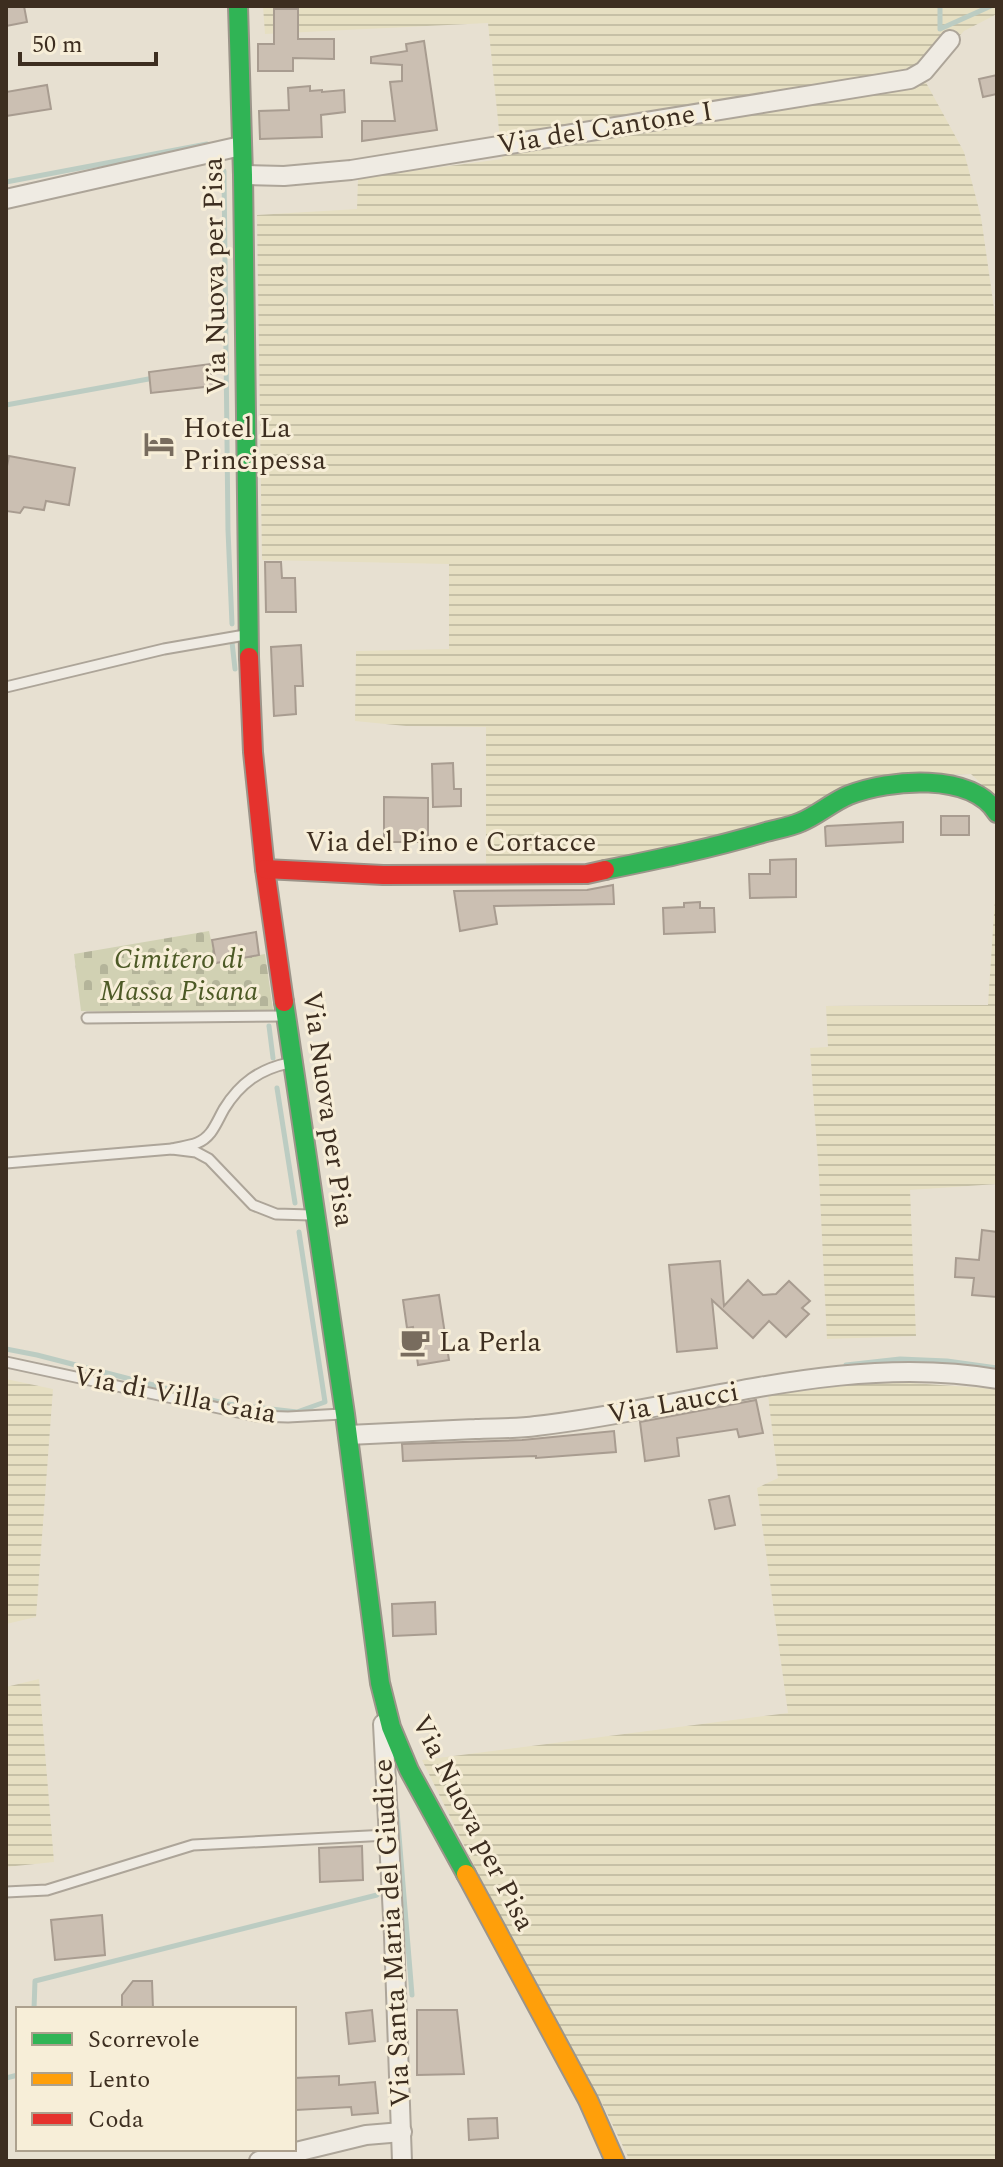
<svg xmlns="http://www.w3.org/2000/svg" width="1003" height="2167" font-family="Spectral,serif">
<defs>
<pattern id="farmland-rules" width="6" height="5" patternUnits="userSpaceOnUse" patternTransform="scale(2)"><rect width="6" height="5" fill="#e6dfc2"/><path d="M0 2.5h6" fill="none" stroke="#c6c0a6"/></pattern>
<pattern id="cemetery-stones" width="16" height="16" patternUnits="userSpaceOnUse" patternTransform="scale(2)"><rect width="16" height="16" fill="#d1d1b3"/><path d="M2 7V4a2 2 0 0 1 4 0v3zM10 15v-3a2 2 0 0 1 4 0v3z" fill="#b4b49a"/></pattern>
</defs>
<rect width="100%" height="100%" fill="#e7e0d1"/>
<!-- farmland -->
<g fill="url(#farmland-rules)">
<path d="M263,6H997V14L964,31L929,68L924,79L964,152L981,217L995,315H997V799L971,774L925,775L751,830L601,861L486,863V727L406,726L355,721L356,651L449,649V564L262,560L257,215L357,209L358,178L502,159L488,23L265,34Z"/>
<path d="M997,869V1184L910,1190L916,1336L827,1339L819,1176L810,1048L828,1047L826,1006L988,1005Z"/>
<path d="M6,1379L53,1389L36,1617L6,1624Z"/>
<path d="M884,1381L997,1389V2161H630L605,2109L509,1936L422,1760L788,1713L757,1488L778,1478L768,1395Z"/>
<path d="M39,1679L54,1862L6,1867V1687Z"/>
</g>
<!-- cemetery -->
<path fill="url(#cemetery-stones)" d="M209,931L216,963L265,954L274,1016L81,1011L74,954Z"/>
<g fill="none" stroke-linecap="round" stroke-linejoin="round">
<!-- stream -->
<g stroke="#bcccc2" stroke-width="5">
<path d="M940,6V29L991,6"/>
<path d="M224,171L228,530L232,624"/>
<path d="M6,182L207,144"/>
<path d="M207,370L226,367"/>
<path d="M6,405L154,378"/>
<path d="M232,642L235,669"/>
<path d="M269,1026L273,1058"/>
<path d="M277,1088L295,1203"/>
<path d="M6,1349L37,1355L227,1404L297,1412L325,1402L299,1232"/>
<path d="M846,1365L900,1359L947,1361L997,1368"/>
<path d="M397,1811L412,1995"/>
<path d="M34,2009L35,1981L377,1895"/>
<path d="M6,2078L18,2075"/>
</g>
</g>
<!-- building -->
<g fill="#cbbfb2" stroke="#a89c90" stroke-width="2">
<path d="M6,6H24L27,22L6,26Z"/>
<path d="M274,9H298V39H334V59L293,58V71H258V44H274Z"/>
<path d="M424,41L437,130L362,141V121H395L390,82L402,81V65L371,63V57L407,51L406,44Z"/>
<path d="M997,75V94L983,97L979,79Z"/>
<path d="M47,85L51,109L6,116V92Z"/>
<path d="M310,86V91L322,90V92L344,90L345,112L321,115L322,137L260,139L259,111L289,110L288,88Z"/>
<path d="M210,364L213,386L151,393L149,372Z"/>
<path d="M9,456L75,468L69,505L46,501L44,510L24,507L20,513L6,511V471Z"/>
<path d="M265,562H281L282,578H295L296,612H266Z"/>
<path d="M301,645L303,686H295L296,714L274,716L271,647Z"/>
<path d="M453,763L454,789H461V806L433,807L432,764Z"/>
<path d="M384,797L428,798V842H384Z"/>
<rect x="941" y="816" width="28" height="19"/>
<path d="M903,822V842L826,846L825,827L827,826Z"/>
<path d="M796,859V897L750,898L749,874H770V860Z"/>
<path d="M613,885L614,904L494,906L497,924L460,931L454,891L587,890Z"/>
<path d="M700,902V908H714L715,932L664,934L663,908L684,907V903Z"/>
<path d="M256,932L259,955L216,963L212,940Z"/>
<path d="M982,1230L997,1232V1297L972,1295L974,1278L955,1277L956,1258L979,1260Z"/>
<path d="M720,1261L724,1306L748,1280L763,1295L776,1294L789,1281L810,1301L802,1308L809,1314L786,1337L769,1321L753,1338L712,1300L717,1348L677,1352L669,1265Z"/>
<path d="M439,1295L449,1360L418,1365L413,1327L407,1328L403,1300Z"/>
<path d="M756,1400L763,1433L739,1437L737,1429L677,1438L679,1456L645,1461L640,1422Z"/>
<path d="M614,1431L616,1452L536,1458V1456L403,1461L402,1444L522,1440Z"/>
<path d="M729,1496L735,1525L715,1529L709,1500Z"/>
<path d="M435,1602L436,1634L393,1636L392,1604Z"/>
<path d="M362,1846L363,1880L320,1882L319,1848Z"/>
<path d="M102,1915L105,1955L55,1960L51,1920Z"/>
<path d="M133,1981H152L153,2009H122V1995Z"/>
<path d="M372,2010L375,2041L349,2044L346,2013Z"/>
<path d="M417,2010H457L464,2074L417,2075Z"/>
<path d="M339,2076V2085L375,2082L378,2113L352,2115L351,2107L296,2110L294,2078Z"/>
<path d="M497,2118L498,2138L469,2140L468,2119Z"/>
</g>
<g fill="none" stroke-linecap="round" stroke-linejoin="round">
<!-- lane casing -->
<g stroke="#ada599" stroke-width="13">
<g id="lane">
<path d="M6,687L164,649L245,635"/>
<path d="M87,1018L283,1016"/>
<path d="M289,1063C260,1069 240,1083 224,1109C216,1123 212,1137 197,1143C189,1146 180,1147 172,1149L196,1152L209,1159L253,1205L276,1214L311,1215"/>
<path d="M6,1163L172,1149"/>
<path d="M6,1362L256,1416L288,1417L342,1414"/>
<path d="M6,1892L47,1890L193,1845L388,1835"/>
</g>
</g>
<!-- street casing -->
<g stroke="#ada599" stroke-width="22">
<g id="street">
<path d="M243,175L284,176L351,170L910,79L924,71L950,40"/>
<path d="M6,199L241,146"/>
<path d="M348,1435C391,1433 433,1431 475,1429C495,1428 516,1429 536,1426C689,1409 841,1352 997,1379"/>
<path d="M383,1724L394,1936L402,2161"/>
<path d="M259,2161L366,2135L402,2132"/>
</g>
</g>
<!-- fast casing -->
<g stroke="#9c958a" stroke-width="22">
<g id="fast">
<path d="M238,6L243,175L249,657"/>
<path d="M605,870C659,859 713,848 766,832C777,829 790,827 801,822C818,815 832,802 849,795C890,779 971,772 997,813"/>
<path d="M284,1002L345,1414L380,1683L391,1727L409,1770L466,1874"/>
</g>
</g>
<!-- slow casing -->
<g stroke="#9c958a" stroke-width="22">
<path id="slow" d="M466,1874L588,2100L615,2161"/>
</g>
<!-- jam casing -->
<g stroke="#9c958a" stroke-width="22">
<g id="jam">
<path d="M249,657L253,752L265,869L284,1002"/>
<path d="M265,869L383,875L587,874L605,870"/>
</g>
</g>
<!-- lane -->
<use href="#lane" stroke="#efebe3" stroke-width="9"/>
<!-- street -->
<use href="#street" stroke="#efebe3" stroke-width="18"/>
<!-- fast -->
<use href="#fast" stroke="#30b455" stroke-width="18"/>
<!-- slow -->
<use href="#slow" stroke="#ff9f0a" stroke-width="18"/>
<!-- jam -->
<use href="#jam" stroke="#e5322d" stroke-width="18"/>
</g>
<!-- icons -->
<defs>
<g id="hotel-bare" transform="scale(2.4)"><path d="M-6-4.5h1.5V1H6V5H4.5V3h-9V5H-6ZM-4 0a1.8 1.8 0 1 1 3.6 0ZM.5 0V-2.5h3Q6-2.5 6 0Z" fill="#786c5e" stroke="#f7eed8" stroke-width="2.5" paint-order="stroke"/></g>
<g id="cafe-bare" transform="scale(2.4)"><path d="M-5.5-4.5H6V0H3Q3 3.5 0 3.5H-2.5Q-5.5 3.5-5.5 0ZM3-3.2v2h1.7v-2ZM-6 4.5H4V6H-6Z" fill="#786c5e" stroke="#f7eed8" stroke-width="2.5" paint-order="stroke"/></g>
</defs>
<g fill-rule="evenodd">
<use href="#hotel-bare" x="159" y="444"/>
<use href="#cafe-bare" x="415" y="1342"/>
</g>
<g text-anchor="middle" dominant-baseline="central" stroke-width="6" stroke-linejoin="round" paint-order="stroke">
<!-- street labels -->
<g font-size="28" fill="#3d2e20" stroke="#f7eed8">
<text transform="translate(605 128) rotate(-9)">Via del Cantone I</text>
<text transform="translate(215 276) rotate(-91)">Via Nuova per Pisa</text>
<text x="451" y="842">Via del Pino e Cortacce</text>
<text transform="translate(328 1109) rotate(82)">Via Nuova per Pisa</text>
<text transform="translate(175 1395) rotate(11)">Via di Villa Gaia</text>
<text transform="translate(673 1403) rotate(-10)">Via Laucci</text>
<text transform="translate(473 1823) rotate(63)">Via Nuova per Pisa</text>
<text transform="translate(392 1933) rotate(-93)">Via Santa Maria del Giudice</text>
</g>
<!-- poi labels -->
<g font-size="28" fill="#3d2e20" stroke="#f7eed8" text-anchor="start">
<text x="183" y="428">Hotel La<tspan x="183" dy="32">Principessa</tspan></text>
<text x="439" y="1342">La Perla</text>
</g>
<!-- park labels -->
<g font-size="28" font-style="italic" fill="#4d5a26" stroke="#f7eed8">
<text x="179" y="959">Cimitero di<tspan x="179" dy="32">Massa Pisana</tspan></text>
</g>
</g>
<!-- border -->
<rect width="1003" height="2167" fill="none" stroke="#3d2e20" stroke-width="16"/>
<!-- legend -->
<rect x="16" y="2007" width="280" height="144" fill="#f7eed8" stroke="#ada18e" stroke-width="2"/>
<rect x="32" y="2033" width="40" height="12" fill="#30b455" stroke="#ada18e" stroke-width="2"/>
<text x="88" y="2047" font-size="24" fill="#3d2e20">Scorrevole</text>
<rect x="32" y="2073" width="40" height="12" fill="#ff9f0a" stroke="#ada18e" stroke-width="2"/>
<text x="88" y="2087" font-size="24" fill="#3d2e20">Lento</text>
<rect x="32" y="2113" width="40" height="12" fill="#e5322d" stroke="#ada18e" stroke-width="2"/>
<text x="88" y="2127" font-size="24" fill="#3d2e20">Coda</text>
<!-- scale -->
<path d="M20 52v12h136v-12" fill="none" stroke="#3d2e20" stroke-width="4"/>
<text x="32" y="52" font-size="24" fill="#3d2e20" stroke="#f7eed8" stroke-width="6" paint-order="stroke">50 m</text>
</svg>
